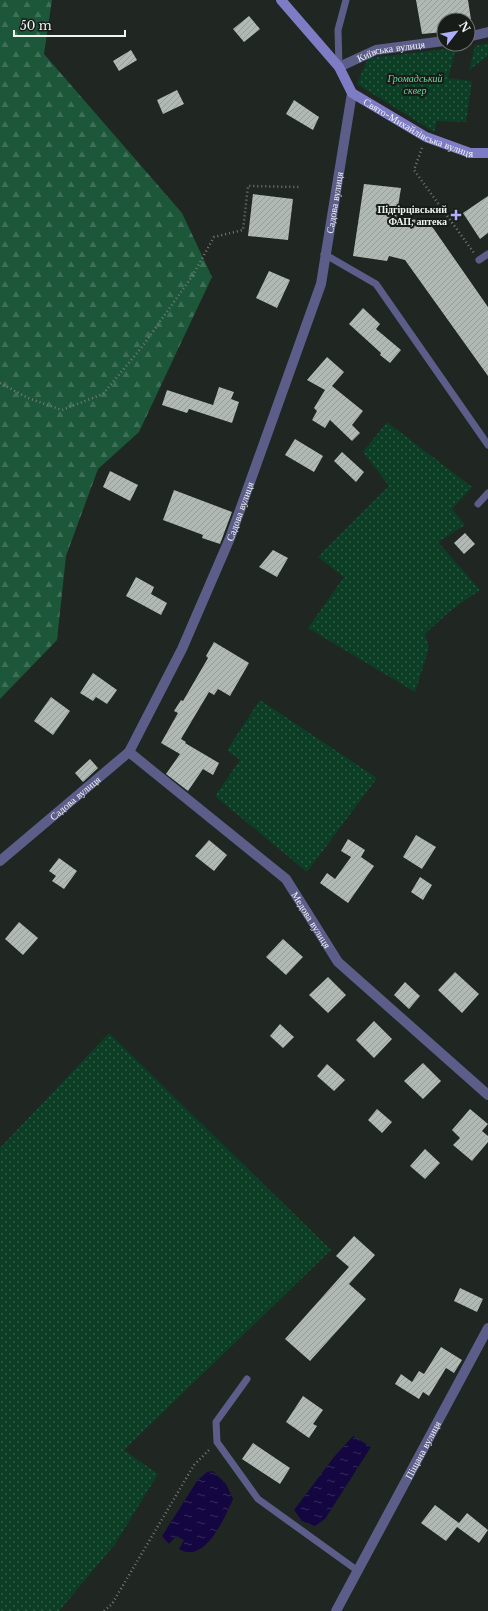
<svg xmlns="http://www.w3.org/2000/svg" width="488" height="1611" font-family="'Libre Baskerville',serif">
<defs>
<pattern id="forest-firs" width="22" height="20" patternUnits="userSpaceOnUse"><rect width="22" height="20" fill="#1c5739"/><path d="M5 1l3.5 6h-7zM16 11l3.5 6h-7z" fill="#3d7056"/></pattern>
<pattern id="park-dots" width="8" height="8" patternUnits="userSpaceOnUse"><rect width="8" height="8" fill="#0c3d25"/><path d="M2 2h.1M6 6h.1" fill="none" stroke="#305a45" stroke-width="1.8" stroke-linecap="round"/></pattern>
<pattern id="water-ripples" width="26" height="14" patternUnits="userSpaceOnUse"><rect width="26" height="14" fill="#140640"/><path d="M2 4q2-2 4 0t4 0M15 11q2-2 4 0t4 0" fill="none" stroke="#362b5c"/></pattern>
<pattern id="building-hatch" width="6" height="6" patternUnits="userSpaceOnUse"><rect width="6" height="6" fill="#b1b9b4"/><path d="M-1 1l2-2M0 6l6-6M5 7l2-2" fill="none" stroke="#979d99"/></pattern>
</defs>
<rect width="100%" height="100%" fill="#202622"/>
<!-- forest -->
<path fill="url(#forest-firs)" d="M0,0H52L44,54L182,213L212,277L139,432L98,469L66,556L57,640L0,699Z"/>
<!-- park -->
<g fill="url(#park-dots)">
<path d="M488,43V56L469,70L475,46Z"/>
<path d="M456,48L448,78L472,81L466,122L437,121L434,132L357,84L368,58Z"/>
<path d="M387,422L472,487L452,509L465,525L438,542L480,590L450,611L425,634L429,648L415,692L308,628L344,577L318,557L389,486L363,452Z"/>
<path d="M260,700L377,778L307,872L215,796L240,760L227,750Z"/>
<path d="M109,1033L331,1250L124,1450L158,1474L115,1544L59,1611H0V1148Z"/>
</g>
<!-- water -->
<g fill="url(#water-ripples)">
<path d="M353,1436L371,1447L325,1519L315,1526L302,1521L294,1510L334,1457Z"/>
<path d="M213,1471L226,1484L233,1499C226,1514 210,1554 188,1552C185,1552 181,1550 179,1549L184,1540L176,1536L169,1544L162,1536L197,1481L207,1472Z"/>
</g>
<!-- building -->
<g fill="url(#building-hatch)">
<path d="M416,0H468L471,20H444V32L422,34Z"/>
<path d="M249,16L260,29L244,42L233,29Z"/>
<path d="M131,50L137,60L119,71L113,61Z"/>
<path d="M177,90L184,104L163,114L157,100Z"/>
<path d="M294,100L319,117L313,130L286,114Z"/>
<path d="M364,184L401,188L396,219L425,220L433,228L488,307V376L405,260L389,256L387,261L353,256Z"/>
<path d="M253,194L293,199L288,240L248,236Z"/>
<path d="M488,196V233L480,239L463,213Z"/>
<path d="M269,271L290,280L277,308L256,298Z"/>
<path d="M363,308L380,324L376,329L401,350L390,363L380,355L381,353L349,324Z"/>
<path d="M327,357L344,372L332,386L363,411L352,425L360,433L352,441L330,420L325,428L312,420L317,411L314,408L325,390L307,380Z"/>
<path d="M219,387L234,392L231,399L239,402L232,423L189,409L187,413L162,405L167,390L213,405Z"/>
<path d="M295,439L323,456L314,472L285,455Z"/>
<path d="M342,452L364,472L356,482L334,461Z"/>
<path d="M110,471L138,485L130,501L103,487Z"/>
<path d="M174,490L232,512L220,544L202,538L203,535L163,520Z"/>
<path d="M465,533L475,544L464,554L454,543Z"/>
<path d="M273,550L288,558L277,577L259,567Z"/>
<path d="M136,577L154,587L151,594L167,603L161,615L126,596Z"/>
<path d="M214,642L249,663L230,696L218,689L214,695L209,692L181,739L186,742L185,743L219,763L213,775L203,769L188,791L166,774L180,754L161,743L178,713L174,711L181,700L183,701L208,658L206,656Z"/>
<path d="M93,673L117,690L107,704L96,697L93,701L80,693Z"/>
<path d="M51,697L70,711L53,735L34,721Z"/>
<path d="M90,759L98,768L83,782L75,773Z"/>
<path d="M416,835L436,847L422,869L403,857Z"/>
<path d="M348,839L365,850L361,857L374,866L348,903L320,883L327,873L335,879L351,857L341,851Z"/>
<path d="M209,840L227,855L214,871L195,856Z"/>
<path d="M59,858L77,871L64,889L52,881L56,876L49,871Z"/>
<path d="M420,877L432,885L423,900L411,892Z"/>
<path d="M19,922L38,938L23,955L5,939Z"/>
<path d="M283,939L303,957L286,975L266,957Z"/>
<path d="M455,972L479,994L462,1013L438,990Z"/>
<path d="M328,977L346,995L328,1013L309,995Z"/>
<path d="M405,982L420,996L409,1009L394,995Z"/>
<path d="M374,1021L392,1039L374,1058L356,1040Z"/>
<path d="M280,1024L294,1037L283,1048L270,1036Z"/>
<path d="M423,1063L441,1081L423,1099L404,1081Z"/>
<path d="M327,1064L345,1080L334,1091L317,1076Z"/>
<path d="M377,1109L392,1122L382,1133L368,1120Z"/>
<path d="M470,1109L488,1124L482,1131L488,1136V1142L472,1161L453,1145L460,1138L452,1130Z"/>
<path d="M425,1149L440,1163L425,1179L410,1166Z"/>
<path d="M354,1236L375,1255L349,1284L366,1299L310,1361L285,1339L349,1267L336,1256Z"/>
<path d="M460,1288L483,1299L477,1312L454,1301Z"/>
<path d="M441,1347L462,1360L454,1373L446,1368L429,1396L423,1392L419,1399L395,1384L401,1374L412,1382L419,1371L424,1374Z"/>
<path d="M303,1396L323,1410L313,1424L317,1426L309,1438L286,1422Z"/>
<path d="M253,1443L290,1468L280,1484L242,1459Z"/>
<path d="M435,1505L459,1523L467,1513L488,1530L479,1543L457,1527L446,1541L421,1523Z"/>
</g>
<g fill="none" stroke-linecap="round" stroke-linejoin="round">
<!-- path -->
<g stroke="#757a77" stroke-width="2.5" stroke-dasharray="1 3" stroke-linecap="butt">
<path d="M422,148L414,170L474,253"/>
<path d="M0,383L28,398L62,410L103,394L142,347L193,275L214,237L243,230L248,186L299,187"/>
<path d="M104,1611L112,1604L194,1465L210,1449"/>
</g>
<!-- lane -->
<g stroke="#5d5d8a" stroke-width="7">
<path d="M339,67L338,30L346,0"/>
<path d="M324,254L376,284L488,445"/>
<path d="M479,260L488,254"/>
<path d="M478,504L488,493"/>
<path d="M247,1379L216,1422L217,1442L258,1499L358,1571"/>
</g>
<!-- street -->
<g stroke="#5d5d8a" stroke-width="10">
<path d="M468,37L488,32"/>
<path id="s1" d="M339,67L376,50L444,41"/>
<path id="s2" d="M129,752L286,879L338,962L488,1095"/>
<path id="s3" d="M0,861L129,752L182,649L230,538L321,284L352,93"/>
<path id="s4" d="M336,1611L488,1328"/>
</g>
<!-- secondary -->
<path stroke="#7e7cc5" stroke-width="10" id="s5" d="M281,0L339,67L352,93L426,137L470,153H488"/>
</g>
<!-- markers -->
<path fill="#aeaefa" stroke="#171c19" stroke-width="1.5" d="M454 209h4v4h4v4h-4v4h-4v-4h-4v-4h4z"/>
<g text-anchor="middle" dominant-baseline="central" stroke-width="4" stroke-linejoin="round" paint-order="stroke">
<!-- street labels -->
<g font-size="10" fill="#f0f4f2" stroke="#171c19">
<text stroke="none"><textPath href="#s1" startOffset="55">Київська вулиця</textPath></text>
<text stroke="none"><textPath href="#s5" startOffset="193">Свято-Михайлівська вулиця</textPath></text>
<text stroke="none"><textPath href="#s3" startOffset="758">Садова вулиця</textPath></text>
<text stroke="none"><textPath href="#s3" startOffset="434">Садова вулиця</textPath></text>
<text stroke="none"><textPath href="#s3" startOffset="98">Садова вулиця</textPath></text>
<text stroke="none"><textPath href="#s2" startOffset="250">Медова вулиця</textPath></text>
<text stroke="none"><textPath href="#s4" startOffset="183">Піщана вулиця</textPath></text>
</g>
<!-- park labels -->
<g font-size="10" font-style="italic" fill="#6dd79d" stroke="#171c19">
<text x="415" y="78">Громадський<tspan x="415" dy="12">сквер</tspan></text>
</g>
<!-- poi labels -->
<g font-size="10" font-weight="bold" fill="#f0f4f2" stroke="#171c19" text-anchor="end">
<text x="447" y="209">Підгірцівський<tspan x="447" dy="12">ФАП, аптека</tspan></text>
</g>
</g>
<!-- north arrow -->
<g transform="translate(456 32) rotate(59)"><circle r="19" fill="#171c19" stroke="#6e7270"/>
<path d="M0-3L7 15L0 10L-7 15Z" fill="#aeaefa"/>
<text y="-6" font-size="11" font-weight="bold" text-anchor="middle" fill="#f0f4f2">N</text>
</g>
<!-- scale -->
<path d="M14 30v6h111v-6" fill="none" stroke="#f0f4f2" stroke-width="2"/>
<text x="20" y="30" font-size="12" fill="#f0f4f2" stroke="#171c19" stroke-width="3" paint-order="stroke">50 m</text>
</svg>
